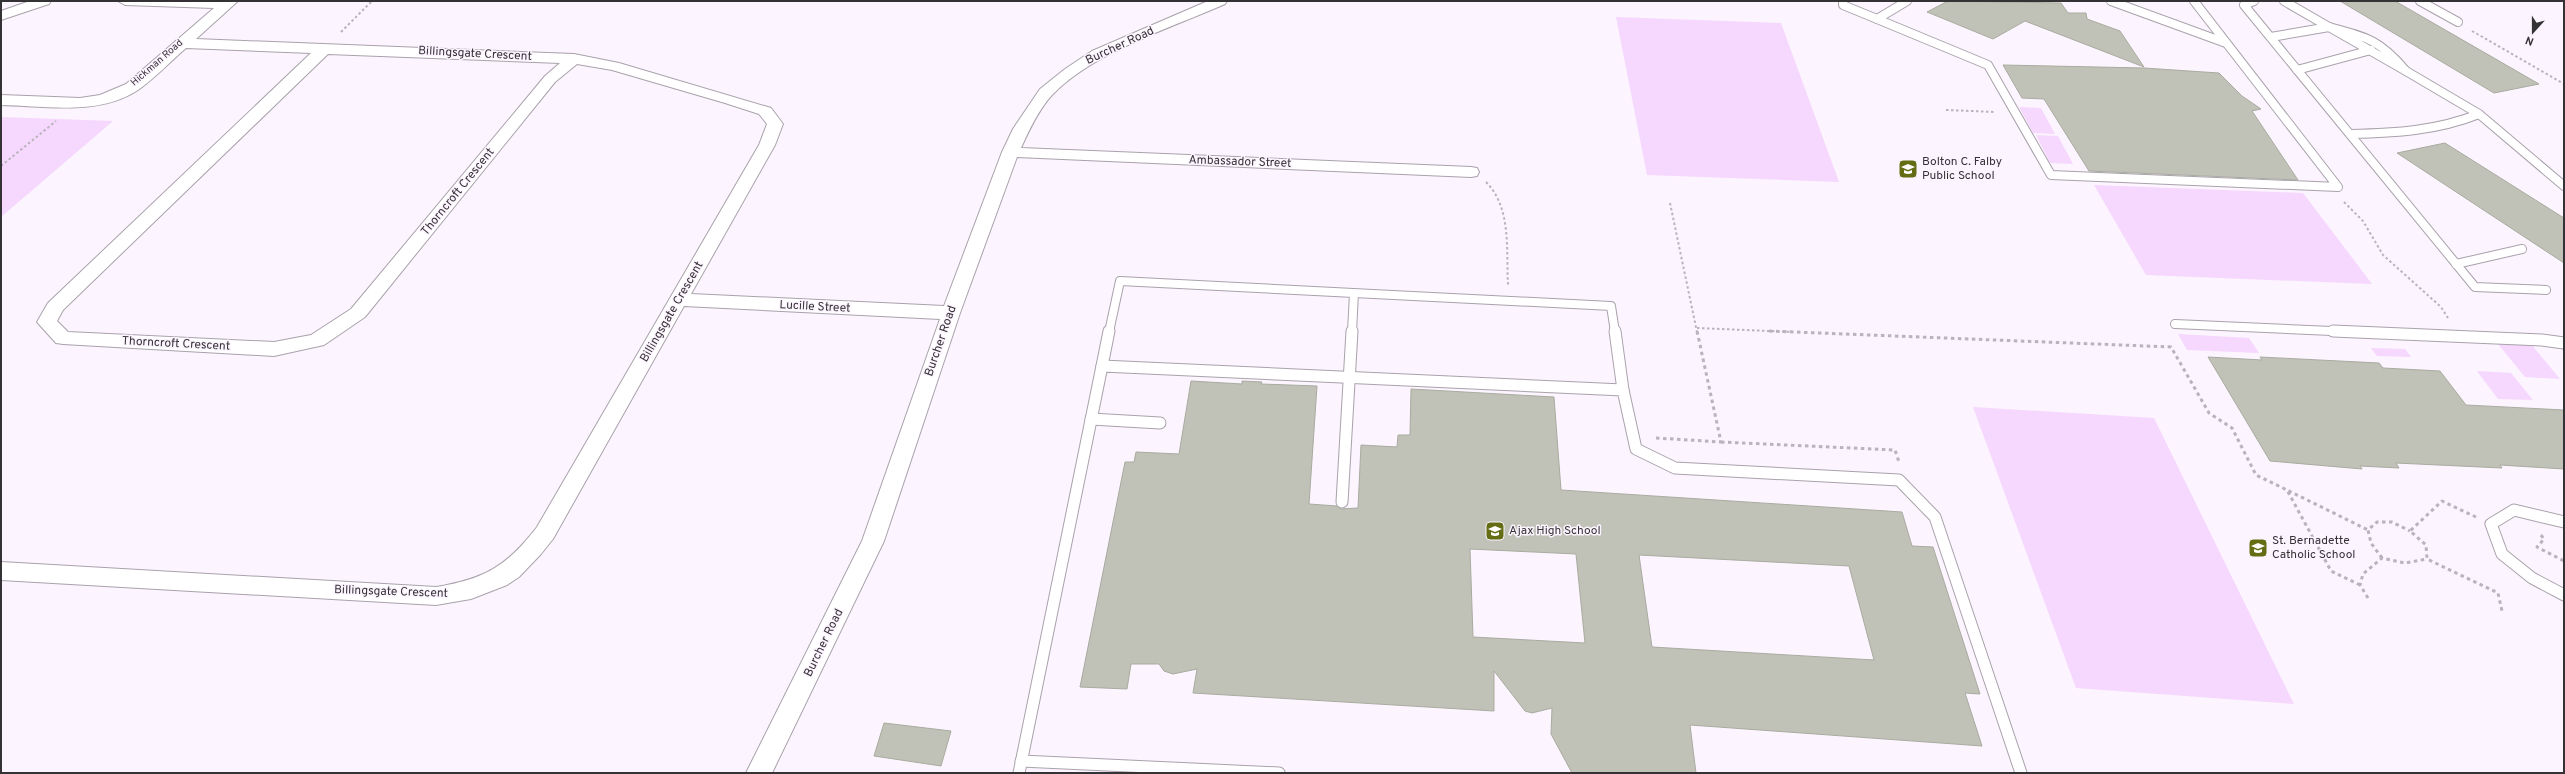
<svg xmlns="http://www.w3.org/2000/svg" width="2565" height="774" font-family="Overpass,sans-serif">
<rect width="100%" height="100%" fill="#fcf4fe"/>
<!-- green -->
<g fill="#f6d7fe">
<path d="M1616,17L1781,23L1839,182L1647,175Z"/>
<path d="M2019,107L2041,108L2055,134L2033,133Z"/>
<path d="M1,117L113,121L1,217Z"/>
<path d="M2036,135L2058,136L2073,164L2050,163Z"/>
<path d="M2094,185L2303,193L2372,284L2146,275Z"/>
<path d="M2178,334L2249,338L2259,353L2187,350Z"/>
<path d="M2498,344L2532,345L2560,379L2525,377Z"/>
<path d="M2371,348L2405,349L2411,357L2377,356Z"/>
<path d="M2477,371L2511,373L2533,400L2498,399Z"/>
<path d="M1973,407L2154,418L2294,704L2076,688Z"/>
</g>
<!-- building -->
<g fill="#c0c2b7" stroke="#a9aba0" fill-rule="evenodd">
<path d="M1948,1L2061,3L2068,13H2086L2087,19L2120,31L2144,67L2025,21L1993,39L1927,12Z"/>
<path d="M2340,1H2395L2539,84L2494,93Z"/>
<path d="M2003,65L2144,68L2219,73L2242,96L2261,109L2252,111L2298,180L2089,171L2044,99L2022,98Z"/>
<path d="M2445,143L2564,218V263L2397,153Z"/>
<path d="M2208,357L2262,360L2260,357L2379,363L2383,368L2440,371L2466,405L2564,410V469L2500,465L2502,468L2396,463L2399,468L2360,466L2362,469L2270,461Z"/>
<path d="M1191,381L1242,384V381L1262,382L1261,384L1317,386L1309,504L1337,506L1341,509L1358,508L1361,445L1397,447L1398,435H1410L1411,389L1554,397L1561,490L1902,512L1912,546L1933,547L1980,694L1965,693L1982,746L1690,725L1696,773H1572L1551,734L1552,708L1532,713L1525,711L1494,671V711L1193,693L1197,669L1173,674L1164,671L1159,664H1131L1127,689L1080,687L1125,462H1134L1136,452L1179,454ZM1470,549L1576,554L1585,643L1473,637ZM1639,555L1849,566L1874,660L1652,647Z"/>
<path d="M884,723L951,731L941,766L874,756Z"/>
</g>
<g fill="none" stroke-linecap="round" stroke-linejoin="round">
<!-- service-far1 casing -->
<g stroke="#a9a2ab" stroke-width="10">
<g id="service-far1">
<path d="M1843,1V5L1877,19"/>
<path d="M1907,1L1877,19L1988,65L2051,175L2338,187L2194,1"/>
<path d="M2111,1L2226,43"/>
<path d="M2254,1L2244,5L2475,287L2546,290"/>
<path d="M2284,1L2329,27"/>
<path d="M2420,1L2458,22"/>
<path d="M2329,27C2367,37 2380,40 2406,71Z"/>
<path d="M2271,37L2329,27"/>
<path d="M2297,70L2371,50"/>
<path d="M2406,71L2479,114L2564,186"/>
<path d="M2350,134C2395,133 2436,131 2479,114"/>
<path d="M2456,264L2522,249"/>
<path d="M2175,324L2355,332"/>
<path d="M1109,332L1120,281L1611,306L1615,332"/>
<path d="M1352,332L1354,293"/>
</g>
</g>
<!-- service casing -->
<g stroke="#a9a2ab" stroke-width="13">
<g id="service">
<path d="M1615,331L1623,390"/>
<path d="M2333,331L2542,340L2564,343"/>
<path d="M1102,366L1109,331"/>
<path d="M1091,419L1160,423"/>
<path d="M1342,502L1352,331"/>
<path d="M2564,522L2514,510L2491,524L2502,554L2532,578L2564,595"/>
<path d="M1021,761L1279,773"/>
<path d="M1019,773L1102,366L1623,390L1636,449L1675,468L1899,480L1935,517L2021,773"/>
</g>
</g>
<!-- minor casing -->
<g stroke="#a9a2ab" stroke-width="2">
<g id="minor">
<path d="M30,1H51L49,4L1,20V11Z"/>
<path d="M118,1H238L196,39L574,54L619,63L771,108L783,124L775,145L691,294L944,306L1002,152L1013,129L1040,89L1065,69L1092,51L1208,1H1227L1225,4C1171,28 1093,52 1052,95C1039,109 1029,130 1021,148L1471,167L1477,168L1479,172L1477,176L1471,177L1017,157L960,313L884,541L772,773H746L862,541L940,319L684,306L553,539L541,554L519,577L507,585L471,599L436,605L1,580V562L436,587C485,579 507,566 537,527L759,145L767,124L759,114L725,103L612,70L577,64L555,82L365,317L324,345L274,356L63,344L56,343L37,322L48,303L311,53L186,48C171,61 155,78 138,90C99,116 45,106 1,105V95L80,98L100,95L126,84L214,8L125,5ZM328,54L560,63L545,76L351,309L311,335L274,342L68,332L57,321L63,310Z"/>
</g>
</g>
<!-- path-far1 -->
<g stroke="#b9b3bb" stroke-width="2" stroke-dasharray="2.5 2.5" stroke-linecap="butt">
<path d="M2472,31L2564,84"/>
<path d="M341,32L372,1"/>
<path d="M1946,110L1995,112"/>
<path d="M1,166L56,121"/>
<path d="M1486,182C1512,208 1506,251 1508,285"/>
<path d="M2344,202L2363,221L2383,255L2441,307L2448,318"/>
<path d="M1670,203L1697,332"/>
<path d="M1697,328L1793,332"/>
</g>
<!-- path -->
<g stroke="#b9b3bb" stroke-width="3" stroke-dasharray="3.5 3.5" stroke-linecap="butt">
<path d="M1769,331L2171,347L2209,413L2232,428L2256,475L2287,490"/>
<path d="M1656,438L1721,442L1697,331"/>
<path d="M1721,442L1895,450L1899,462"/>
<path d="M2476,517L2442,501L2410,531L2426,545L2427,559L2498,593L2502,611"/>
<path d="M2541,535L2544,539L2537,547L2564,561"/>
<path d="M2382,558L2371,543L2368,530L2377,522H2392L2410,531"/>
<path d="M2360,585L2331,571L2287,490L2368,530"/>
<path d="M2368,598L2360,585L2363,574L2382,558L2405,563L2427,559"/>
</g>
<!-- service-far1 -->
<use href="#service-far1" stroke="#fff" stroke-width="8"/>
<!-- service -->
<use href="#service" stroke="#fff" stroke-width="11"/>
<!-- minor -->
<use href="#minor" fill="#fff" fill-rule="evenodd"/>
</g>
<!-- icons -->
<defs>
<g id="school-square" transform="scale(1)"><rect x="-9" y="-9" width="18" height="18" rx="4" fill="#646d14" stroke="#fcf4fe"/><path d="M0-5L7-2L0 1L-7-2ZM-4 1L0 2.5L4 1V4Q0 6-4 4Z" fill="#fff"/></g>
</defs>
<g fill-rule="evenodd">
<use href="#school-square" x="1908" y="169"/>
<use href="#school-square" x="1495" y="531"/>
<use href="#school-square" x="2258" y="548"/>
</g>
<g text-anchor="middle" dominant-baseline="central" stroke-width="3" stroke-linejoin="round" paint-order="stroke">
<!-- far-street labels -->
<g font-size="10" fill="#353236" stroke="#fcf4fe">
<text transform="translate(157 63) rotate(-41)">Hickman Road</text>
</g>
<!-- street labels -->
<g font-size="12" fill="#353236" stroke="#fcf4fe">
<text transform="translate(1120 46) rotate(-25)">Burcher Road</text>
<text transform="translate(475 54) rotate(3)">Billingsgate Crescent</text>
<text transform="translate(1240 162) rotate(2)">Ambassador Street</text>
<text transform="translate(458 192) rotate(-51)">Thorncroft Crescent</text>
<text transform="translate(815 307) rotate(3)">Lucille Street</text>
<text transform="translate(672 312) rotate(-60)">Billingsgate Crescent</text>
<text transform="translate(941 341) rotate(-71)">Burcher Road</text>
<text transform="translate(176 344) rotate(3)">Thorncroft Crescent</text>
<text transform="translate(391 592) rotate(2)">Billingsgate Crescent</text>
<text transform="translate(824 643) rotate(-64)">Burcher Road</text>
</g>
<!-- poi labels -->
<g font-size="12" fill="#353236" stroke="#fcf4fe" text-anchor="start">
<text x="1922" y="162">Bolton C. Falby<tspan x="1922" dy="14">Public School</tspan></text>
<text x="1509" y="531">Ajax High School</text>
<text x="2272" y="541">St. Bernadette<tspan x="2272" dy="14">Catholic School</tspan></text>
</g>
</g>
<!-- border -->
<rect width="2565" height="774" fill="none" stroke="#353236" stroke-width="4"/>
<!-- north arrow -->
<g transform="translate(2533 32) rotate(201)" stroke="#fcf4fe" stroke-width="3" paint-order="stroke">
<path d="M0-3L7 15L0 10L-7 15Z" fill="#353236"/>
<text y="-6" font-size="11" font-weight="bold" text-anchor="middle" fill="#353236">N</text>
</g>
</svg>
